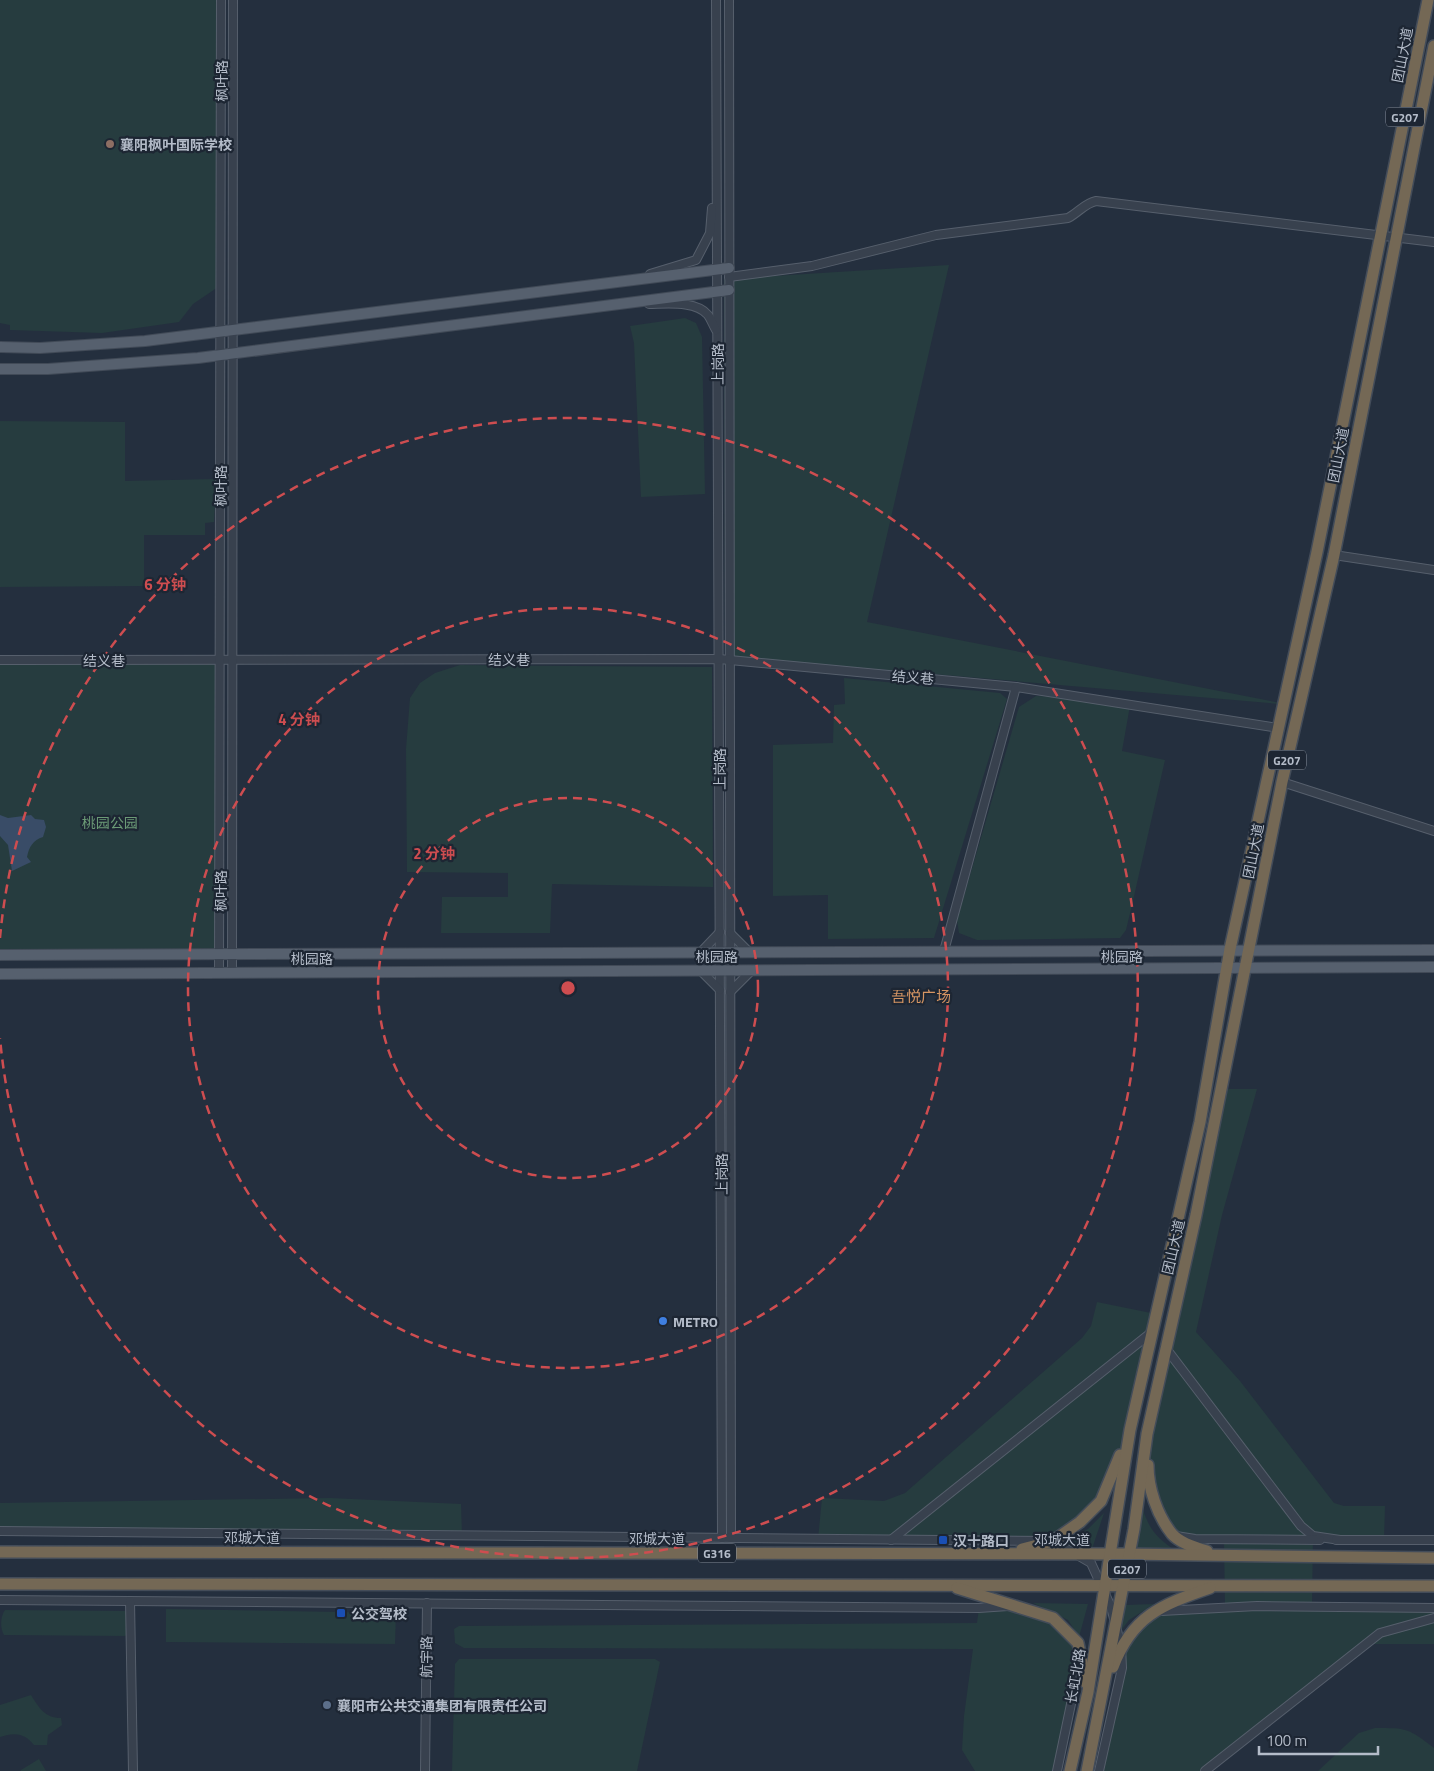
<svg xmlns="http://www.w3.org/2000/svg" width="1434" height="1771" font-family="'Titillium Web','Noto Sans SC',sans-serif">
<rect width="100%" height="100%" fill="#242f3e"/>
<!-- green -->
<g fill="#263c3f">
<path d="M0,0H221V285L193,304L179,322L102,333L10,330V325L0,323Z"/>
<path d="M949,265L867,622L1291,705L725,656L724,279Z"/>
<path d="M685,318L696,323L702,337L705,494L641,497L634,343L630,326Z"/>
<path d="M0,421L125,422V481L216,479L214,522L205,523V535H144V586L0,587Z"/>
<path d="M0,660H220V954L0,955Z"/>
<path d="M460,665L712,667L713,887L552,884L550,933H441L442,897H508V873L407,872L406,749L410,698L420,683L435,673Z"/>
<path d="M844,678L1000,693L1007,699L934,938L828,939V895L773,896V745L833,743L834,705L845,704Z"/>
<path d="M1036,696L1131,700L1122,751L1165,760L1132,905L1126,930L1120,938L977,940L959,933L957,920L1019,707Z"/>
<path d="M1222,1089H1257L1222,1215L1196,1332L1240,1381L1334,1503L1344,1506H1385L1384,1540L1313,1536L1312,1607L1434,1608V1644H1365L1205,1771H1099L1122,1668L1121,1646L1154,1612L1225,1607L1224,1540L1173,1535L1148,1476L1147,1434Z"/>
<path d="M1097,1302L1156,1314L1130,1430L1101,1501L1053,1541L818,1539L822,1498L884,1501L905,1493L1082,1338L1091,1326Z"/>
<path d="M330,1498L461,1504L462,1535L0,1531V1503Z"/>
<path d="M1142,1507C1150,1531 1156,1537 1176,1551L1135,1549Z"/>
<path d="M1104,1513L1092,1549H1053L1088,1529Z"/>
<path d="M1033,1603L1088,1604L1079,1637L1068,1620Z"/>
<path d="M1154,1604L1129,1620L1117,1636L1125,1605Z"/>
<path d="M1016,1605C1044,1615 1074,1624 1081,1657L1057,1771H975L962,1750L964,1716L973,1649L464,1648L455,1643L454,1629L459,1626L977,1623L979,1608Z"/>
<path d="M166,1609L396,1613L395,1644L166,1642Z"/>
<path d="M5,1610L125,1611L128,1614V1633L125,1636L4,1635C0,1628 0,1617 5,1610Z"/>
<path d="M459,1659H655L660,1662L637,1771H452L455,1664Z"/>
<path d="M31,1695C39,1708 45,1718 61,1718L62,1725L48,1735L47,1745H34C25,1733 14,1732 0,1737V1705Z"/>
<path d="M1375,1728C1407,1728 1408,1728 1434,1748V1771H1318L1359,1733Z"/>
<path d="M39,1759L46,1771H21V1770Z"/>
</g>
<!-- water -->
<path fill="#394c67" d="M0,815L8,818L31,815L35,819L44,820L46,827L43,837C33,840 29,847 27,857L31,862L12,871L8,845L0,836Z"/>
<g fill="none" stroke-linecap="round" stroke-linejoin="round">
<!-- minor casing -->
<g stroke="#565f6c" stroke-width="10">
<g id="minor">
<path d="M716,0L722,1538"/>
<path d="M729,0L731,1538"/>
<path d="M650,274L696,260L710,233L712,208"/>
<path d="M729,277L812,266L936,235L1068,218C1078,213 1085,203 1096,201L1434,242"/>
<path d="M649,304C665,304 696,300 708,315C711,319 713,325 716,330"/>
<path d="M1334,555L1434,570"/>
<path d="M0,660L719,659L1016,687"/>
<path d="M1282,782L1434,831"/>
<path d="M730,933L749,952"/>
<path d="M944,951L1016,687L1278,728"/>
<path d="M701,952L720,932"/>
<path d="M700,970L720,990"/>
<path d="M232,972L233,0"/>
<path d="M219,973L221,0"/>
<path d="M730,992L752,970"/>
<path d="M1165,1347L1301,1526L1313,1536L1340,1540"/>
<path d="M0,1531L1053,1541L1091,1563L1111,1607L1121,1646L1122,1668L1099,1771"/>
<path d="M1176,1536L1195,1539L1320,1540"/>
<path d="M891,1540L1152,1332"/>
<path d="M1336,1540H1434"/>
<path d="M0,1600L979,1608L1008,1606"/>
<path d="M130,1601L133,1771"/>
<path d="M1161,1611L1257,1606L1434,1608"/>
<path d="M425,1771L427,1603"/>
<path d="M1057,1771L1080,1661"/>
<path d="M1205,1771L1380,1633L1434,1618"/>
</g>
</g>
<!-- major casing -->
<g stroke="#414a57" stroke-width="12">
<g id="major">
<path d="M0,347L40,348L145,341L729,268"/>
<path d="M0,369H48L198,358L729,290"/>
<path d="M0,955L1434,950"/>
<path d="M0,974L1434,967"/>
</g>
</g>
<!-- highway casing -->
<g stroke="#434c59" stroke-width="14">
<g id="highway">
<path d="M1148,1465C1148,1488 1157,1515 1172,1534C1180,1543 1196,1548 1207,1551"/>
<path d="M1022,1549L1053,1541L1080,1522L1101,1501L1120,1455"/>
<path d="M0,1552L1123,1554L1434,1558"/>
<path d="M0,1584L1434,1586"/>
<path d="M957,1588L1053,1618L1078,1643L1086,1683"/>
<path d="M1113,1667C1132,1616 1161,1605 1210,1588"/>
<path d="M1070,1771L1088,1692L1130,1430L1200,1122L1230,949L1317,552L1428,0"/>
<path d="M1087,1771L1134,1529L1147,1434L1196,1215L1282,782L1334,555L1434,46"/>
</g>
</g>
<!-- minor -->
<use href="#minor" stroke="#38414e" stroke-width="8"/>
<!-- major -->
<use href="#major" stroke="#56606e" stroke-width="10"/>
<!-- highway -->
<use href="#highway" stroke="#746855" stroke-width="11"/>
</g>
<!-- distance rings -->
<g fill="none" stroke="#ce4d50" stroke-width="2.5" stroke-dasharray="9 6">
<circle cx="568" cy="988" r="190"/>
<circle cx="568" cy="988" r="380"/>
<path d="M0 938A570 570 0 1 1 0 1038"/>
</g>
<!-- markers -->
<circle fill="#8d6e63" stroke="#1d2633" stroke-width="2" cx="110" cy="144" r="5"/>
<circle fill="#3f7fe0" stroke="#1d2633" stroke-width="2" cx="663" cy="1321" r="5"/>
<g fill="#1a4fb4" stroke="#1d2633" stroke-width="2">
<rect x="938" y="1535" width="10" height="10" rx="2.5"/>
<rect x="336" y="1608" width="10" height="10" rx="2.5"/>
</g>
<circle fill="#5c6f8a" stroke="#1d2633" stroke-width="2" cx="327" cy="1705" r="5"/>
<g text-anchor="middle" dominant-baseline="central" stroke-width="4.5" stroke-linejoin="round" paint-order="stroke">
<!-- shield labels -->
<g fill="#1d2633" stroke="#878f9c" stroke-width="1">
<rect x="1386" y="107.5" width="38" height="19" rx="4"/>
<rect x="1268" y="750.5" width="38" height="19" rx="4"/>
<rect x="698" y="1543.5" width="38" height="19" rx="4"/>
<rect x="1108" y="1559.5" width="38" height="19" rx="4"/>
</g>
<g font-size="12" font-weight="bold" fill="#b4bcc9">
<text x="1405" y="117">G207</text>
<text x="1287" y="760">G207</text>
<text x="717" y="1553">G316</text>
<text x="1127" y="1569">G207</text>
</g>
<!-- street labels -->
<g font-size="14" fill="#b4bcc9" stroke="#1d2633">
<text transform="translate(1402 55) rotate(-79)">团山大道</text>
<text transform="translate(221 81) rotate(-90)">枫叶路</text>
<text transform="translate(717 364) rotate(-90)">上岗路</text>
<text transform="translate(1338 455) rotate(-79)">团山大道</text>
<text transform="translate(220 486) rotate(-90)">枫叶路</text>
<text x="509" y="659">结义巷</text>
<text x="104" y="660">结义巷</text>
<text transform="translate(913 677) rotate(5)">结义巷</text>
<text transform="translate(719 769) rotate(-90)">上岗路</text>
<text transform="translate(1253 851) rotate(-79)">团山大道</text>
<text transform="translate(220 891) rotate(-90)">枫叶路</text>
<text x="717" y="956">桃园路</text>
<text x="1122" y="956">桃园路</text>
<text x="312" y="958">桃园路</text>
<text transform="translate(721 1174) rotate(-90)">上岗路</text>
<text transform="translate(1173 1247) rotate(-77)">团山大道</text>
<text x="252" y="1537">邓城大道</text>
<text x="657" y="1538">邓城大道</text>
<text x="1062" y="1539">邓城大道</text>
<text transform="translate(426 1657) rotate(-89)">航宇路</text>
<text transform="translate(1075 1676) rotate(-80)">长虹北路</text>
</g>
<!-- poi labels -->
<g font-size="14" font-weight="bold" fill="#b4bcc9" stroke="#1d2633" text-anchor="start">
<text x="120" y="144">襄阳枫叶国际学校</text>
<text x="673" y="1321">METRO</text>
<text x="953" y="1540">汉十路口</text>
<text x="351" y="1613">公交驾校</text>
<text x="337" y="1705">襄阳市公共交通集团有限责任公司</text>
</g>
<!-- park labels -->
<g font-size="14" fill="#6b9a76" stroke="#1d2633">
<text x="110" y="822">桃园公园</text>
</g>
<!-- neighbourhood labels -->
<g font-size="15" fill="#d59563" stroke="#1d2633">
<text x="921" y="996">吾悦广场</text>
</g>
</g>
<circle cx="568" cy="988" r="8" fill="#ce4d50" stroke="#1d2633" stroke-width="2.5"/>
<g font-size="15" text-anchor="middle" font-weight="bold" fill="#ce4d50" stroke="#1d2633" stroke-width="4.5" stroke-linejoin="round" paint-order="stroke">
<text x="165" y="590">6 分钟</text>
<text x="299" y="725">4 分钟</text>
<text x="434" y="859">2 分钟</text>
</g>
<!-- scale -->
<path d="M1259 1746v8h119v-8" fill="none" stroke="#b4bcc9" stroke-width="2.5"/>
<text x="1266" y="1746" font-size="15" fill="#b4bcc9" stroke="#1d2633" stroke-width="4" paint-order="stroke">100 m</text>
</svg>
